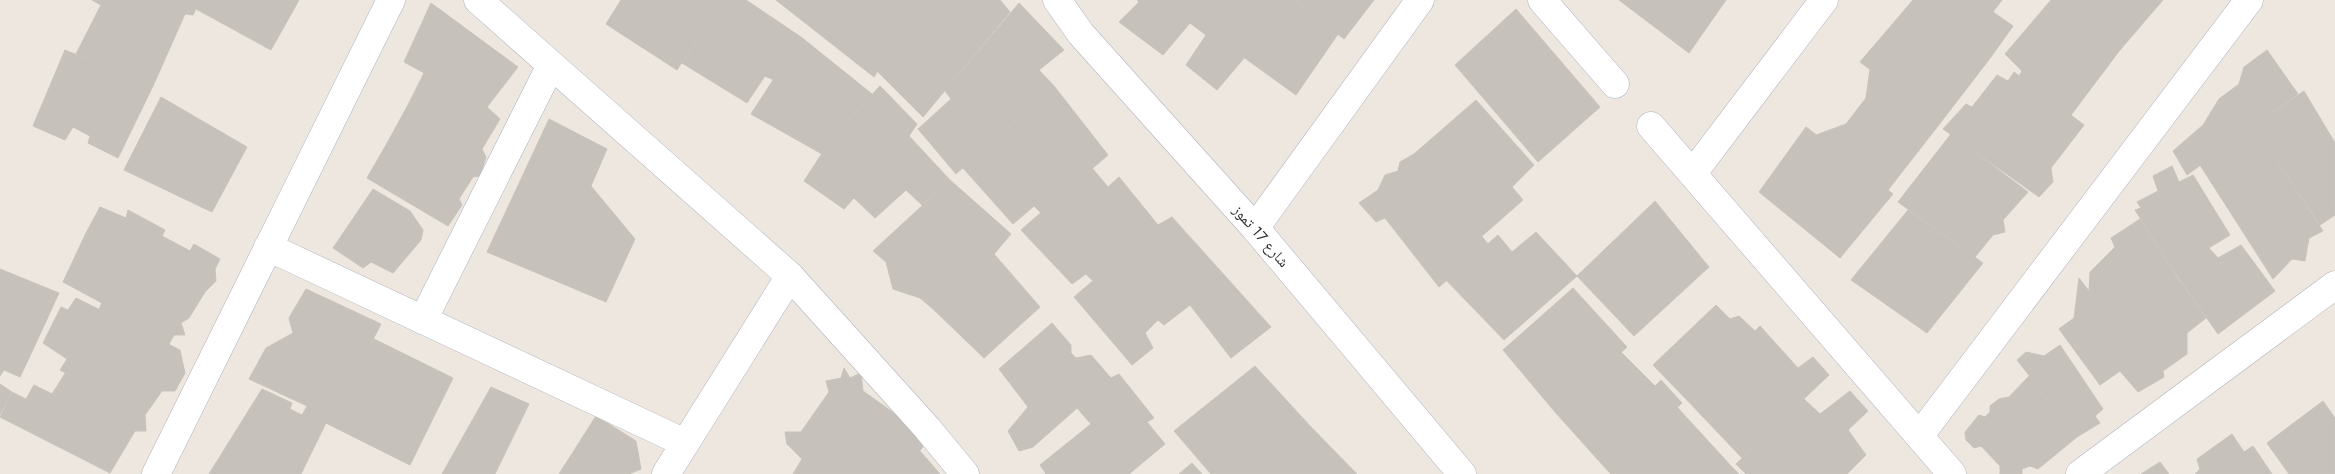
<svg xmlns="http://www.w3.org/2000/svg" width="2335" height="474" font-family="Jost,'Noto Naskh Arabic',sans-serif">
<rect width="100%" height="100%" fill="#ede7e0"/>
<!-- building -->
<g fill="#c6c2bb" stroke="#c9c3ba">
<path d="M92,0H156L185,14L153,86L76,54L101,5Z"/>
<path d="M156,0H200L193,15L185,14Z"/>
<path d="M200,0H299L271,50L196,9Z"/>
<path d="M621,0H722L677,70L606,24Z"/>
<path d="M722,0H746L801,37L774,80L765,76L747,103L682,63Z"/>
<path d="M776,0H922L874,77Z"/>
<path d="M922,0H1000L1010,12L923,117L877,71Z"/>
<path d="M1137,0H1201L1224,17L1231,8L1247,21L1228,46L1245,57L1217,90L1186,65L1206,35L1190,23L1163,55L1119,22L1139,2Z"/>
<path d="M1201,0H1295L1296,1L1278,24L1254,11L1247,21L1231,8L1224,17Z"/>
<path d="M1295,0H1374L1344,39Z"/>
<path d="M1619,0H1726L1689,53Z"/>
<path d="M1913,0H1927L1991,57L1941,122L1860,62Z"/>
<path d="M1927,0H2002L1993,12L2013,26L1991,57Z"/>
<path d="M2051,0H2058L2120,50L2071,115L2019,76L2022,71L2005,54Z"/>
<path d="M2058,0H2163L2120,50Z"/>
<path d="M1296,1L1338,34L1296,95L1228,46L1254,11L1278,24Z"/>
<path d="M431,3L518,67L487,107L404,62Z"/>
<path d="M1019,3L1064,50L1039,70L1054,86L956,174L918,129L951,99L945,91Z"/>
<path d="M1516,9L1600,107L1538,162L1455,65Z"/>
<path d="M801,37L872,94L832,138L822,154L751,114Z"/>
<path d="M65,50L153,86L118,158L88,143L90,136L73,127L65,140L33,126Z"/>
<path d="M2267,50L2298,94L2187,175L2173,151L2203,125L2219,99L2239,84L2244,67Z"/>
<path d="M1870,69L1941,122L1888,190L1816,135L1846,124L1866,98Z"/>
<path d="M2014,72L2084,125L2051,168L2053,182L2039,197L1943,129L1966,104L1972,107L1997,75L2008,81Z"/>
<path d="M424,73L487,107L500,119L482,149L408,105Z"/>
<path d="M880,86L917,124L909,136L844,209L804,181L832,138Z"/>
<path d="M1054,86L1108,155L1041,213L1034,206L1013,224L963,168Z"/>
<path d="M2304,91L2335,143V215L2320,225L2254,126Z"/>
<path d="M161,97L247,147L212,212L124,170Z"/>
<path d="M1476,100L1534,165L1512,187L1523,200L1482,236L1414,154Z"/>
<path d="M408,105L482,149L486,157L480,176L473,177L464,191L386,145Z"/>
<path d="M549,119L607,149L591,186L635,239L606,302L487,252Z"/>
<path d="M2254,126L2323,231L2309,238L2305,261L2292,259L2273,279L2200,165Z"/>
<path d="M1806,127L1893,194L1840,258L1759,192Z"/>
<path d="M1951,134L2028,192L2003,220L2005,232L1993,235L1975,257L1898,202Z"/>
<path d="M909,136L950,180L922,205L906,190L875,218L854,198Z"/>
<path d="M386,145L464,191L459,199L462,205L448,226L367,178Z"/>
<path d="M1414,154L1488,244L1439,287L1385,218L1376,222L1359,203L1378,190L1385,175L1398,171L1400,162Z"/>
<path d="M2172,166L2179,182L2193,175L2230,235L2173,270L2135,210L2141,208L2137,202L2158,191L2153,176Z"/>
<path d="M1092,168L1108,187L1119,177L1158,225L1094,282L1086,274L1072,284L1021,230Z"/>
<path d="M950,180L1011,234L994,254L933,309L920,298L893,289L886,262L873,251Z"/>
<path d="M373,189L410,211L423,230L421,240L393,273L371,262L363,268L333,248Z"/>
<path d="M1655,201L1709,267L1634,336L1577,276Z"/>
<path d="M100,207L126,218L128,210L165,230L162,236L190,251L194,244L220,259L215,269L216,281L205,292L86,233Z"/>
<path d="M1908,210L1983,263L1927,333L1851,280Z"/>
<path d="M1172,217L1271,327L1231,358L1190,305L1164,325L1158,320L1145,333L1153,348L1132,365L1074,297L1158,225Z"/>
<path d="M2140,219L2176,276L2116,331L2089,291L2090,272L2115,247L2111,238Z"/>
<path d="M1536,232L1577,276L1504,340L1446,280L1498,235L1512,252Z"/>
<path d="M86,233L205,292L189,318L181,323L185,335H174L169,344L99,309L102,303L63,282Z"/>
<path d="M2241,245L2275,291L2218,334L2173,270L2209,248L2218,258Z"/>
<path d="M994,254L1040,307L984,358L933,309Z"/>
<path d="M0,269L59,293L30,356L0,344Z"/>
<path d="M2176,276L2206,318L2187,333V354L2163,371L2164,377L2152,384L2116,331Z"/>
<path d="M2079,278L2089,291L2152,384L2138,392L2120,371L2100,385L2059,329L2074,318Z"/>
<path d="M1573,288L1627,347L1555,412L1503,350Z"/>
<path d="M306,289L381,324L362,361L353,363L293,333L289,318Z"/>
<path d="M76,298L180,350L185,373L175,391H162L145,415L60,370L67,359L43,343L61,307L68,310Z"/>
<path d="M1716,305L1730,319L1739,316L1755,331L1686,399L1653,365Z"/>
<path d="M1052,323L1071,345V353L1076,358L1091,355L1111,378L1033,447L1019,451L1008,431L1028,407L999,369Z"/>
<path d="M1760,326L1798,368L1813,357L1829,375L1742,458L1686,399Z"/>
<path d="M293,333L353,363L326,423L305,410L307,406L249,379L266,348Z"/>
<path d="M374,339L453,378L410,465L326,423L353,363L362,361Z"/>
<path d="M0,344L30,356L20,377L4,370L0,376Z"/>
<path d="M2060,345L2103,409L2095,416L2100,423L2077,437L2017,360L2026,352L2044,356Z"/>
<path d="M1621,352L1655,386L1661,380L1682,403L1608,471L1555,412Z"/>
<path d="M1255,366L1311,427L1259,474H1211L1174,431Z"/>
<path d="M844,368L850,378L861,373L863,391L929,438L903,474H828L802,459L787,444L785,432H801L829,392L826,381L841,378Z"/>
<path d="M66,372L145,415L146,431H135L110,473L0,417L12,392L26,399L34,385L52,394Z"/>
<path d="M1119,374L1154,418L1147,422L1165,444L1129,474H1046L1040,465L1091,424L1077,408L1111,378Z"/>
<path d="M2029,376L2077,437L2038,469L2030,466L2022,469V474H2000V466L1981,446L1974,448L1966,440L1965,432L1979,415L1985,417L1990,412V406L1999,399L2009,397Z"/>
<path d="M0,384L12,392L0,414Z"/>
<path d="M491,387L529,404L495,474H442Z"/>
<path d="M262,389L292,403L290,409L302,415L305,410L326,423L301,474H209Z"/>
<path d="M1850,391L1868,411L1848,430L1866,455L1847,474H1746L1736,464L1804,399L1820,414Z"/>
<path d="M2323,401L2335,418V474H2289L2267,443Z"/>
<path d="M1677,407L1731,466L1722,474H1611L1608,471Z"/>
<path d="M596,416L636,441L641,469L629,474H559Z"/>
<path d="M1311,427L1357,474H1259Z"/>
<path d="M2232,434L2244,452L2253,446L2272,474H2195L2200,469L2197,459Z"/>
<path d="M920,451L940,474H903Z"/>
<path d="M802,459L828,474H793Z"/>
<path d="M2160,462L2169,474H2141Z"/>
<path d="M1192,463L1202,474H1179Z"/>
<path d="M1731,466L1739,474H1722Z"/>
</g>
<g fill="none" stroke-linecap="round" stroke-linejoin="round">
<!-- minor casing -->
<g stroke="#b1b3bc" stroke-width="29">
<g id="minor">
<path d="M478,0L790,276L927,428L965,474"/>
<path d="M1057,0L1081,34L1255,228L1462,474"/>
<path d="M1542,0L1615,84"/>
<path d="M1651,126L1952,474"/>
<path d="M1693,173L1824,0"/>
<path d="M1255,228L1420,0"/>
<path d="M268,247L685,443"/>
<path d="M423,320L551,65"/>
<path d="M1920,435L2249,0"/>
<path d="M156,474L391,0"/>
<path d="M666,474L790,276"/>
<path d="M2080,474L2335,285"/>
</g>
</g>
<!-- minor -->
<use href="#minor" stroke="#fff" stroke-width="28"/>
</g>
<g text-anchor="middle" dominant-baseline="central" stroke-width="4" stroke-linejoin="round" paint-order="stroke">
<!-- street labels -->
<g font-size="15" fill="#2d2d2d" stroke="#fff">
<text transform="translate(1261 236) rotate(49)">شارع 17 تموز</text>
</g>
</g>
</svg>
